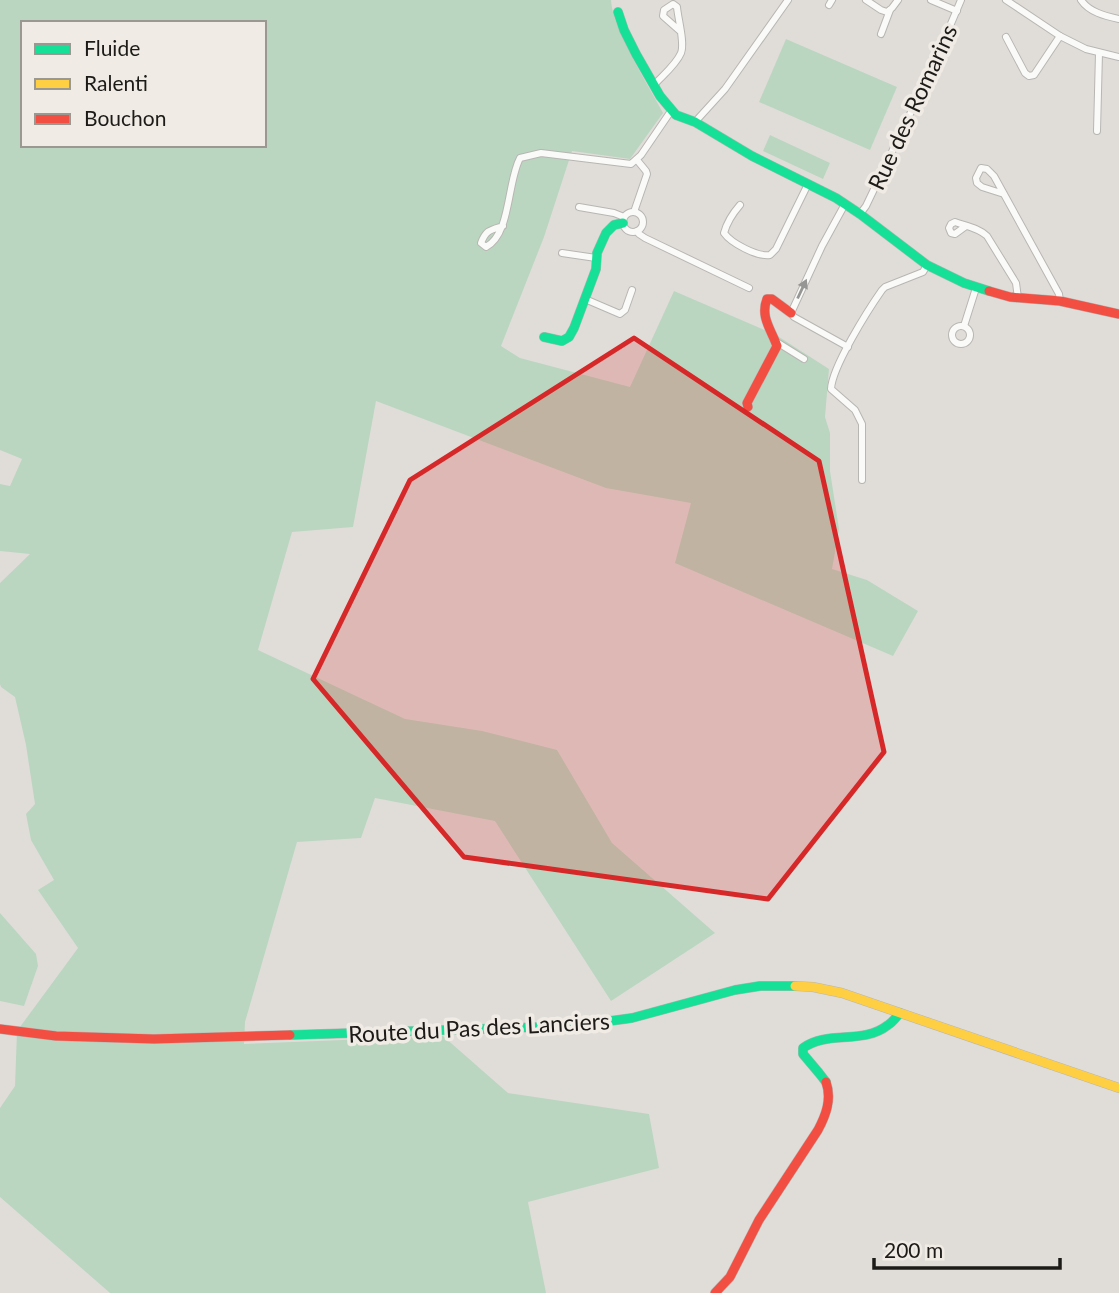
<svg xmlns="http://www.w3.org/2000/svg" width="1119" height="1293" font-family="Lato,sans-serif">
<rect width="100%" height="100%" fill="#e0ddd9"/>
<!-- green -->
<g fill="#bbd6c0" fill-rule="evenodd">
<path d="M0,0H611C612,28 649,86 663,113L630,159L572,151L544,237L501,346L520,358L630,387L674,291L776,335L829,369L825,417L830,433V471L839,529L832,569L867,580L918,611L893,656L675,563L691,503L606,488L376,401L353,527L292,532L258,650L405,719L482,731L557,750L612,843L715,933L611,1001L495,821L375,798L361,838L297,842L245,1022L244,1044L443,1036L508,1093L649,1114L659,1168L528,1202L546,1293H110L0,1197V1108L15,1086L17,1031L78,948L38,890L54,880L31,840L26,814L35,804L26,745L15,697L1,687L0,684V583L30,554L0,551V484L10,486L22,459L0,450ZM23,23H264V145H23Z"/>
<path d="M786,39L897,87L870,150L759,102Z"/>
<path d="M770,135L830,163L823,179L763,151Z"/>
<path d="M0,913L36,954L38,966L24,1006L0,1001Z"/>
</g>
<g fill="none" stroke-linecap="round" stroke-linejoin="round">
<!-- street casing -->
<g stroke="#b8b6b3" stroke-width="8">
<g id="street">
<path d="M866,0L881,10L887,12L892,8L898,0"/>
<path d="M931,0L957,11"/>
<path d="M1006,0L1060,36L1086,49L1119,57"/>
<path d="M1081,0C1089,12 1105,16 1119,19"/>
<path d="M829,5L832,0"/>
<path d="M881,34L890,10"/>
<path d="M1006,37L1025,73L1029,76L1034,75L1060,36"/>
<path d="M654,85C662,76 676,65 681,53C685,43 678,19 677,7L673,4L664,10L663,16L680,31"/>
<path d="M695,122L725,89L788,0"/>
<path d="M1097,131L1099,53"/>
<path d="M1004,194L982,187L977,183L976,178L981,168L987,169L994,176L1059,294L1060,301"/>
<path d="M845,204L822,246L791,313L794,317L848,347"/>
<path d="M740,205C733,213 727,222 724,233C731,243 757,257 770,255L776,249L808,184"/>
<path d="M579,207L614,213L624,217"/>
<path d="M634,212L647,174L646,171L637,160"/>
<circle cx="633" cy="222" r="10"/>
<path d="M860,214L866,206L933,66L961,0"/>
<path d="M503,226C490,230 486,230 481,243L486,247C511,234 507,182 520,158L541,153L631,164L641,155L671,111"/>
<path d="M966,226L955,234L951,233L949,228L951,224L955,222C966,226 979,228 987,236L1016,283L1018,298"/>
<path d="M637,231L639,234L645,238L749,288"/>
<path d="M562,253L596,258"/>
<path d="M585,299L620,314L625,310L632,290"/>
<circle cx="961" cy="335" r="9"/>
<path d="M964,326L976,288"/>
<path d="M775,341L804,359"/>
<path d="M862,480V424L855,410L831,389C832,367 868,310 882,290L885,287L923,272L927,265"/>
</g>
</g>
<!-- fast casing -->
<g stroke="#b8b6b3" stroke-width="10">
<g id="fast">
<path d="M618,12L624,30L636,54L660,96L676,115L695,122L752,156L836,198L860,214L927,265L964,283L989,291"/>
<path d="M544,337L562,341L569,337L574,328L596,269L597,253L606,233L614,225L623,223"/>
<path d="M290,1035L573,1026L632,1018L735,990L760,986H795"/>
<path d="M826,1082L819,1073L803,1054V1048C828,1030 863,1045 888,1025C893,1022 896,1017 900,1013"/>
</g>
</g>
<!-- slow casing -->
<g stroke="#b8b6b3" stroke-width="10">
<path id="slow" d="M795,986L813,987L842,993L1119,1088"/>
</g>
<!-- jam casing -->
<g stroke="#b8b6b3" stroke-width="10">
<g id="jam">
<path d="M989,291L1010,297L1060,301L1119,314"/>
<path d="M748,407L747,403L777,346C771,329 760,317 767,299H772L791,313"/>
<path d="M0,1029L56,1036L154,1039L290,1035"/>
<path d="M715,1293L730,1277L759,1220L818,1130C826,1115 832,1099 826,1082"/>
</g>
</g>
<!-- street -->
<use href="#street" stroke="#fafaf9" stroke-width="6"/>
<!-- fast -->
<use href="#fast" stroke="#16e098" stroke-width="9"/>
<!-- slow -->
<use href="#slow" stroke="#ffcf43" stroke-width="9"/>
<!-- jam -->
<use href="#jam" stroke="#f24e42" stroke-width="9"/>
</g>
<!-- one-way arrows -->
<defs><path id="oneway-solid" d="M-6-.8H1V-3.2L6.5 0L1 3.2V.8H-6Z" transform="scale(1.75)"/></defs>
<use fill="#969694" href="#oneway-solid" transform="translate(802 289) rotate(-65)"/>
<!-- marked area -->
<path fill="#d62828" fill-opacity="0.2" stroke="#d62828" stroke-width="5" stroke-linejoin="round" d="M634,338L819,461L884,752L768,899L464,857L313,679L410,480Z"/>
<g text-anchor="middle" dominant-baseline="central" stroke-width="7" stroke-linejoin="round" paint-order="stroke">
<!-- street labels -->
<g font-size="23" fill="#1c1b18" stroke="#f0ebe4">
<text transform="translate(912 107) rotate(-65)">Rue des Romarins</text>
<text transform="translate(479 1027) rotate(-3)">Route du Pas des Lanciers</text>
</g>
</g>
<!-- legend -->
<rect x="21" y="21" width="245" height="126" fill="#f0ebe4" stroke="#9b9892" stroke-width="2"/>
<rect x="35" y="44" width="35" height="10" fill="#16e098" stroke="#9b9892" stroke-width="2"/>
<text x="84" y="56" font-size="21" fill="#1c1b18">Fluide</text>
<rect x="35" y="79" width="35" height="10" fill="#ffcf43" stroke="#9b9892" stroke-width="2"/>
<text x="84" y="91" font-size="21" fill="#1c1b18">Ralenti</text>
<rect x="35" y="114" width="35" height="10" fill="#f24e42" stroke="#9b9892" stroke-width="2"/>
<text x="84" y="126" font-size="21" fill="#1c1b18">Bouchon</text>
<!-- scale -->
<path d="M874 1258v10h186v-10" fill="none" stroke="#1c1b18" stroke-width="3.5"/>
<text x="884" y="1258" font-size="21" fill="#1c1b18" stroke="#f0ebe4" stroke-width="5" paint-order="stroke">200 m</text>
</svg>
